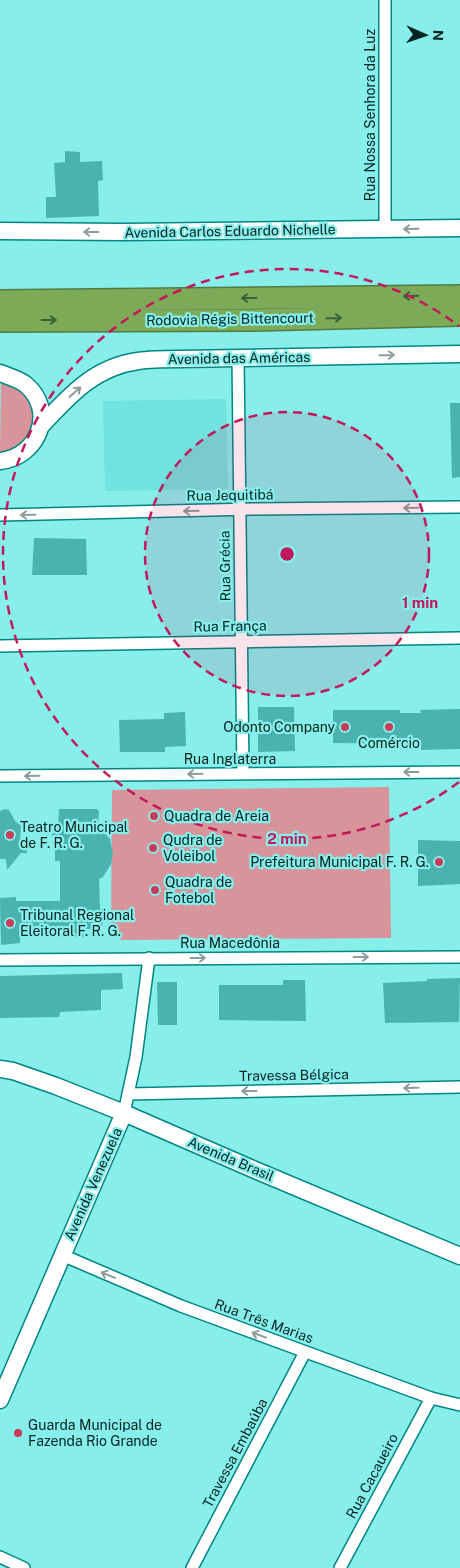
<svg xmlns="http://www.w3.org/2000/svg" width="460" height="1568" font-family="'Public Sans',sans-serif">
<rect width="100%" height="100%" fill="#87eeea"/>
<!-- built -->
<path fill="#70e3df" d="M226,399L228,489L105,491L103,401Z"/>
<!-- green -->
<g fill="#d8949b">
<path d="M1,382C44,388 44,448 0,452Z"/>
<path d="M389,787L391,938L121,940L111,931L112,790Z"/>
</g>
<!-- building -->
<g fill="#4ab3b0">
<path d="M65,151L80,152V162L102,161L103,180L98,181L99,216L46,218V197H56L54,163L65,162Z"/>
<path d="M450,403H460V477L452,478Z"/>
<path d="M34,538L86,539L87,575H32Z"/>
<path d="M258,707H294L295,751L258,752Z"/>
<path d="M460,709V749L421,750V744L333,743V710H400V713H421L420,710Z"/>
<path d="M185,712L186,746L165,747V752H120L119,720L164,719V713Z"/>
<path d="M5,809L9,810L15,821L21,826L20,843H27V853H21L7,870L6,859H0V811Z"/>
<path d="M59,809H97L99,811L98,826L110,839L113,853L111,864L103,877L99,879L100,908L104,919L102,926L100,929H87V937L20,938V943L1,945L0,898L16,897V901H60V861H55V836L51,835L58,829Z"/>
<path d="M418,840L460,841V884L418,886Z"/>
<path d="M122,973L123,989L101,990V1010L60,1012L59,1017L0,1018V976Z"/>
<path d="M460,978L459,1022L385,1023L383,983L427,981V979Z"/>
<path d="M283,980H305L306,1021L219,1020V985H283Z"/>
<path d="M157,982H177V1025H158Z"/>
</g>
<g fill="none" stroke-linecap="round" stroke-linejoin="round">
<!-- street casing -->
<g stroke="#018684" stroke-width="14">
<g id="street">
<path d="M385,0V230"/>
<path d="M238,357L243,773"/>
<path d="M0,515L253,509L460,507"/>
<path d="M0,646L460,638"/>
<path d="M0,776L460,772"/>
<path d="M0,960L460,957"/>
<path d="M129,1094L460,1087"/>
<path d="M124,1113L136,1057L149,958"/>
<path d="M62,1255L181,1306L431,1398L460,1405"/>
<path d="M0,1557L24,1568"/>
<path d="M192,1568L305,1352"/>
<path d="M340,1568L431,1398"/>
</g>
</g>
<!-- secondary casing -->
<g stroke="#018684" stroke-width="19">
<g id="secondary">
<path d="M0,231L124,232L460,228"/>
<path d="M0,373C8,376 18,379 25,384C57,410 39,457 0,461"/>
<path d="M41,426C69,396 94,367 138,361C151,359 166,359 180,359L460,354"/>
<path d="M0,1069L13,1071L56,1086L124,1113L255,1170L460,1256"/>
<path d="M0,1400L124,1113"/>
</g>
</g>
<!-- highway casing -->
<g stroke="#517b44" stroke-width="24">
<g id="highway">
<path d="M0,301L460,296"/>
<path d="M0,321L251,320L460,315"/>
</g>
</g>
<!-- street -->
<use href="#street" stroke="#fff" stroke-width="11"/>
<!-- secondary -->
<use href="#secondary" stroke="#fff" stroke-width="16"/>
<!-- highway -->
<use href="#highway" stroke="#7caa57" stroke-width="21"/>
</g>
<!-- one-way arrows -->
<defs><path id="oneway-shaft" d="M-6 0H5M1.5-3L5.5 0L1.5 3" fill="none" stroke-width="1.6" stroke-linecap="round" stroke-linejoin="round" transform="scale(1.25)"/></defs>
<g stroke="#8d9c9c">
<use href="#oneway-shaft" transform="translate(411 229) rotate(179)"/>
<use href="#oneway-shaft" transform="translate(91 232) rotate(-180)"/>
<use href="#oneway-shaft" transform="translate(387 355) rotate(-1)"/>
<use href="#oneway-shaft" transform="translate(75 392) rotate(-41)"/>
<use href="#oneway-shaft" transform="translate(411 508) rotate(179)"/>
<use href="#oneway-shaft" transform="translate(191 511) rotate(179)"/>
<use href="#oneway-shaft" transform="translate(28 515) rotate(179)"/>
<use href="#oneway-shaft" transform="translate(411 772) rotate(180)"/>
<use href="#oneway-shaft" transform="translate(195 774) rotate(179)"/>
<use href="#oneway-shaft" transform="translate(32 776) rotate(179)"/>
<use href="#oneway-shaft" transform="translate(361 957)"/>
<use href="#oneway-shaft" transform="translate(198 958)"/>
<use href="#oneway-shaft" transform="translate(411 1088) rotate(179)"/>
<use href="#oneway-shaft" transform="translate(249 1091) rotate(179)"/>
<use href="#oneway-shaft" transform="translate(108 1275) rotate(-157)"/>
<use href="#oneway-shaft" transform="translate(259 1335) rotate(-160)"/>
</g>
<g stroke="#38603a">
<use href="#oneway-shaft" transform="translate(411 296) rotate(179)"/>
<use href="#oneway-shaft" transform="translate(249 298) rotate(179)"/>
<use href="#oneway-shaft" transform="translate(334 318) rotate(-1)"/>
<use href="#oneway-shaft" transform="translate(49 320)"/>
</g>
<!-- distance rings -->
<circle cx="287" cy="554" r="142" fill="#c2185b" fill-opacity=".12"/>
<g fill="none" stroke="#c2185b" stroke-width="2.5" stroke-dasharray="9 6">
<circle cx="287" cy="554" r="142"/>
<path d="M459 782A285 285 0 1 1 459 326"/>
</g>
<!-- markers -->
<g fill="#ca3a59" stroke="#87eeea" stroke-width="2">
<circle cx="345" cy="727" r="5"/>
<circle cx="389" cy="727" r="5"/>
<circle cx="154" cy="816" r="5"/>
<circle cx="10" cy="835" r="5"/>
<circle cx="153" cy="848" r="5"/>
<circle cx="439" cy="862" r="5"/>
<circle cx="155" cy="890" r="5"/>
<circle cx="10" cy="923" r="5"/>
<circle cx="18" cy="1433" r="5"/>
</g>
<g text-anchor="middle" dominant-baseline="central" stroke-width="4.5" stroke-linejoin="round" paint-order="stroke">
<!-- street labels -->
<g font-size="14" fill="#012322" stroke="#87eeea">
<text transform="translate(370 115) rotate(-90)">Rua Nossa Senhora da Luz</text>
<text transform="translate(230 231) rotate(-1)">Avenida Carlos Eduardo Nichelle</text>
<text transform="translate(230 319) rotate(-1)">Rodovia Régis Bittencourt</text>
<text transform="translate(239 358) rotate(-1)">Avenida das Américas</text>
<text transform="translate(230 495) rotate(-1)">Rua Jequitibá</text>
<text transform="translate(225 566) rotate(-91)">Rua Grécia</text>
<text transform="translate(230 626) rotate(-1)">Rua França</text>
<text x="230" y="759">Rua Inglaterra</text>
<text x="230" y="943">Rua Macedônia</text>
<text transform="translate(294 1075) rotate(-1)">Travessa Bélgica</text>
<text transform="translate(231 1159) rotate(23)">Avenida Brasil</text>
<text transform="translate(93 1184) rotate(-66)">Avenida Venezuela</text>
<text transform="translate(264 1321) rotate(20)">Rua Três Marias</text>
<text transform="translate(235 1453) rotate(-62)">Travessa Embaúba</text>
<text transform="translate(372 1476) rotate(-62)">Rua Cacaueiro</text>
</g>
<!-- poi labels -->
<g font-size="14" fill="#012322" stroke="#87eeea" text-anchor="start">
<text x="335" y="727" text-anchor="end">Odonto Company</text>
<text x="389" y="743" text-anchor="middle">Comércio</text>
<text x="164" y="816">Quadra de Areia</text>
<text x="20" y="827">Teatro Municipal<tspan x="20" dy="16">de F. R. G.</tspan></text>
<text x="163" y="840">Qudra de<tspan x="163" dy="16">Voleibol</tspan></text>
<text x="429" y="862" text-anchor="end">Prefeitura Municipal F. R. G.</text>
<text x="165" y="882">Quadra de<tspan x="165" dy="16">Fotebol</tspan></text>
<text x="20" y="915">Tribunal Regional<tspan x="20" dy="16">Eleitoral F. R. G.</tspan></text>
<text x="28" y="1425">Guarda Municipal de<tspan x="28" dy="16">Fazenda Rio Grande</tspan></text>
</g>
</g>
<circle cx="287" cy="554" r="8" fill="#c2185b" stroke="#87eeea" stroke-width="2.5"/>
<g font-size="15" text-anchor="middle" font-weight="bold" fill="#c2185b" stroke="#87eeea" stroke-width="4.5" stroke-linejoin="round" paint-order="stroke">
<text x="420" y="608">1 min</text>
<text x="287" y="844">2 min</text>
</g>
<!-- north arrow -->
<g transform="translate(425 35) rotate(92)" stroke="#87eeea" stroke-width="4" paint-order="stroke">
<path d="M0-4L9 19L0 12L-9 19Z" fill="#012322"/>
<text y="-8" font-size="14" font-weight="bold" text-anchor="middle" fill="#012322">N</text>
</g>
</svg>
